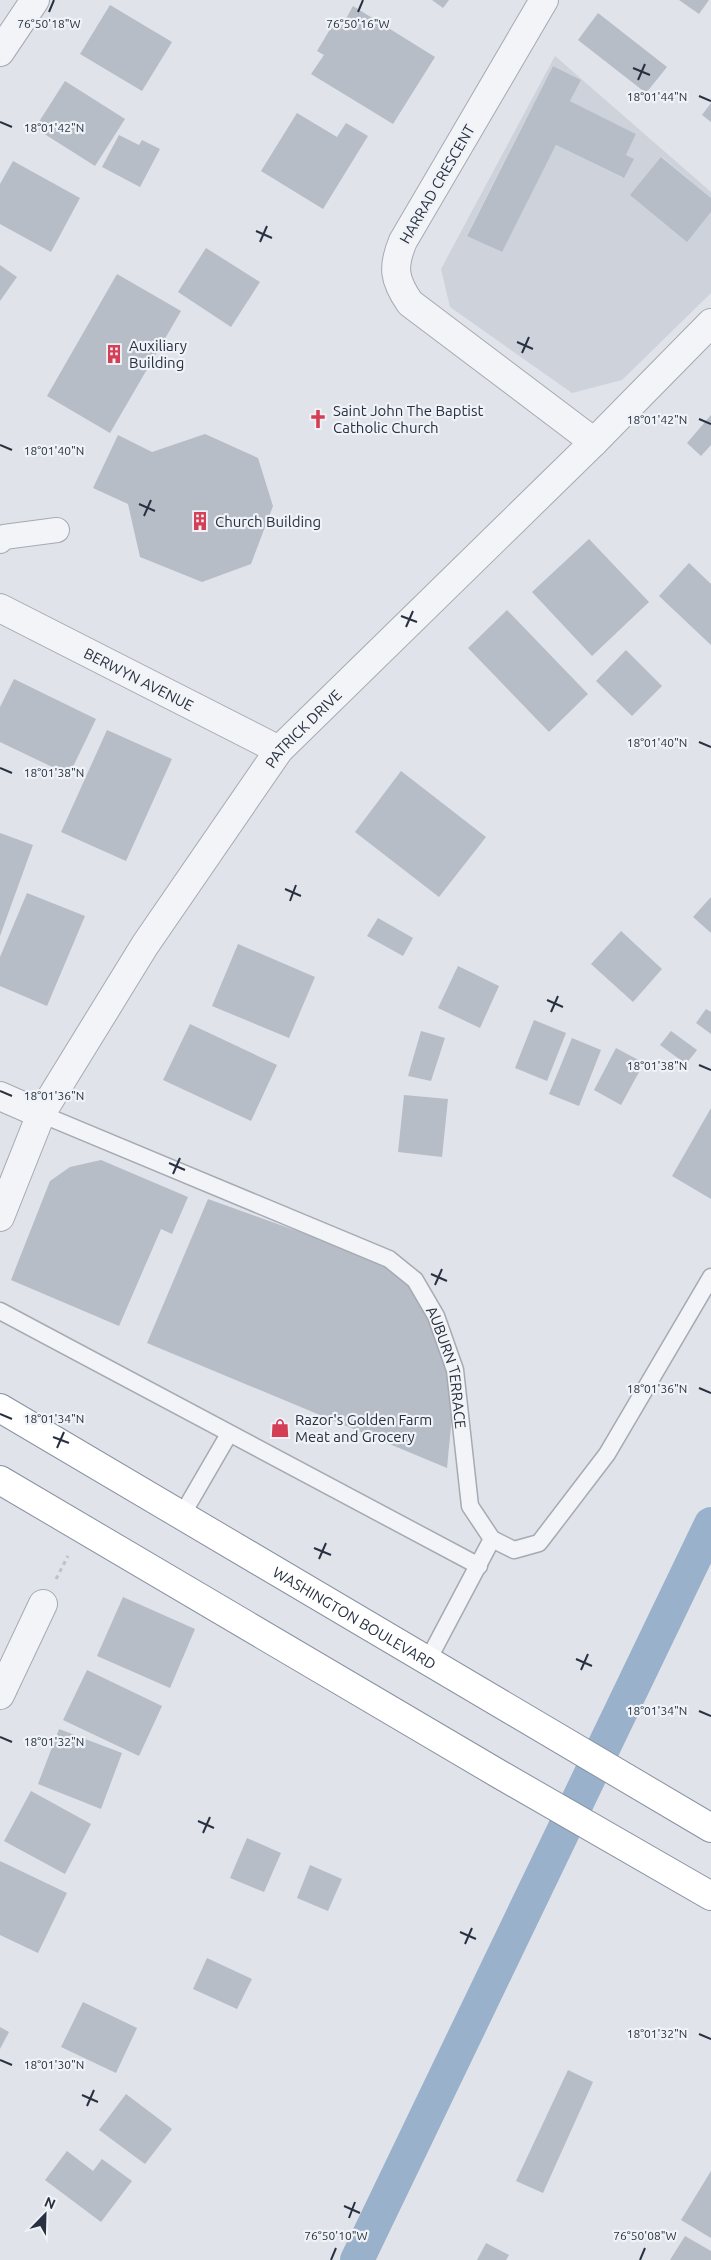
<svg xmlns="http://www.w3.org/2000/svg" width="711" height="2260" font-family="Ubuntu,sans-serif">
<rect width="100%" height="100%" fill="#e0e3e9"/>
<!-- built -->
<path fill="#cdd2db" fill-rule="evenodd" d="M555,56L711,192V198L662,157L687,241L711,212V293L622,380L572,393L450,307L441,269ZM553,66L581,80L570,101L636,134L626,155L633,159L623,178L556,145L501,252L467,235Z"/>
<g fill="none" stroke-linecap="round" stroke-linejoin="round">
<!-- canal -->
<path stroke="#99b1cb" stroke-width="34" d="M357,2260L711,1524"/>
</g>
<!-- building -->
<g fill="#b6bdc6">
<path d="M432,0H449L443,8Z"/>
<path d="M679,0H709L699,14Z"/>
<path d="M110,5L172,42L142,91L80,54Z"/>
<path d="M353,6L435,57L393,124L311,74L324,55L317,51L335,21L342,26Z"/>
<path d="M598,13L667,67L646,93L578,40Z"/>
<path d="M553,66L581,80L570,101L636,134L626,155L634,159L624,178L556,145L502,252L467,236Z"/>
<path d="M65,81L125,119L95,166L35,128Z"/>
<path d="M711,103V122L702,115Z"/>
<path d="M297,113L337,137L346,123L368,136L323,209L261,171Z"/>
<path d="M119,135L139,145L142,140L160,149L140,187L102,167Z"/>
<path d="M661,157L711,198V212L687,242L630,195Z"/>
<path d="M13,161L80,198L51,252L0,224V184Z"/>
<path d="M206,248L260,282L231,327L178,292Z"/>
<path d="M0,265L17,277L0,301Z"/>
<path d="M117,274L181,311L110,433L47,396Z"/>
<path d="M711,415V445L701,456L687,443Z"/>
<path d="M205,434L258,458L273,506L251,564L202,582L140,557L128,504L93,488L118,435L152,452Z"/>
<path d="M589,539L649,602L592,656L532,592Z"/>
<path d="M689,563L711,584V645L659,596Z"/>
<path d="M507,610L588,694L549,732L468,648Z"/>
<path d="M626,650L662,686L632,716L596,681Z"/>
<path d="M14,679L96,719L69,775L0,742V707Z"/>
<path d="M107,730L172,759L126,861L61,832Z"/>
<path d="M401,771L486,837L439,897L355,832Z"/>
<path d="M0,833L33,845L0,936Z"/>
<path d="M27,893L85,916L47,1006L0,986V957Z"/>
<path d="M711,897V933L693,917Z"/>
<path d="M378,918L413,938L403,956L367,936Z"/>
<path d="M621,931L662,969L633,1002L591,964Z"/>
<path d="M238,944L315,977L289,1038L212,1006Z"/>
<path d="M458,966L499,986L480,1028L438,1008Z"/>
<path d="M706,1009L711,1012V1034L696,1023Z"/>
<path d="M534,1020L566,1033L547,1081L515,1068Z"/>
<path d="M190,1024L277,1065L251,1121L163,1080Z"/>
<path d="M421,1031L445,1038L431,1081L408,1076Z"/>
<path d="M671,1031L697,1050L686,1064L660,1045Z"/>
<path d="M572,1038L601,1050L579,1106L549,1094Z"/>
<path d="M616,1048L644,1063L621,1105L594,1090Z"/>
<path d="M404,1095L448,1099L442,1157L398,1152Z"/>
<path d="M711,1108V1199L672,1176Z"/>
<path d="M101,1160L188,1197L172,1234L161,1229L119,1326L11,1280L50,1181L70,1167Z"/>
<path d="M208,1199L400,1268L428,1320L455,1384L447,1468L147,1343Z"/>
<path d="M123,1597L195,1629L170,1688L97,1656Z"/>
<path d="M87,1670L162,1706L139,1756L63,1720Z"/>
<path d="M59,1729L122,1753L101,1809L38,1784Z"/>
<path d="M31,1791L91,1824L65,1874L4,1841Z"/>
<path d="M247,1838L281,1853L264,1892L230,1878Z"/>
<path d="M0,1861L67,1893L38,1953L0,1935Z"/>
<path d="M310,1865L342,1879L328,1911L297,1898Z"/>
<path d="M207,1958L252,1979L237,2009L193,1989Z"/>
<path d="M83,2002L137,2028L116,2073L61,2047Z"/>
<path d="M0,2027L9,2032L0,2049Z"/>
<path d="M568,2070L593,2082L543,2193L516,2181Z"/>
<path d="M126,2094L172,2129L145,2164L99,2130Z"/>
<path d="M67,2151L93,2171L102,2159L132,2181L101,2222L45,2180Z"/>
<path d="M711,2171V2238L681,2220Z"/>
<path d="M685,2236L711,2251V2260H670Z"/>
<path d="M486,2243L509,2255L506,2260H477Z"/>
</g>
<g fill="none" stroke-linecap="round" stroke-linejoin="round">
<!-- service casing -->
<g stroke="#a5aab3" stroke-width="19">
<g id="service">
<path id="s1" d="M41,1114L389,1259L415,1280L436,1316L455,1370L470,1506L492,1539L514,1550L539,1543L607,1454L711,1277"/>
<path d="M0,1311L479,1566"/>
<path d="M182,1515L229,1434"/>
<path d="M428,1660L492,1539"/>
</g>
</g>
<!-- pedestrian casing -->
<g stroke="#a5aab3" stroke-width="26">
<path id="pedestrian" d="M0,541L4,537L57,530"/>
</g>
<!-- minor casing -->
<g stroke="#a5aab3" stroke-width="30">
<g id="minor">
<path d="M544,0L403,241C392,267 394,280 410,303L594,442"/>
<path d="M0,52L35,0"/>
<path id="s2" d="M0,608L279,750"/>
<path d="M0,1096L41,1114"/>
<path id="s3" d="M0,1217L41,1114L145,945L279,750L594,442L711,323"/>
<path d="M0,1695L43,1604"/>
</g>
</g>
<!-- trunk casing -->
<g stroke="#8691a1" stroke-width="30">
<g id="trunk">
<path id="s4" d="M0,1408L711,1828"/>
<path d="M0,1480L499,1774L711,1896"/>
</g>
</g>
<!-- path -->
<path stroke="#bdc1c8" stroke-width="3" stroke-dasharray="4 4" stroke-linecap="butt" d="M56,1579L68,1556"/>
<!-- service -->
<use href="#service" stroke="#f2f4f7" stroke-width="16"/>
<!-- pedestrian -->
<use href="#pedestrian" stroke="#f2f4f7" stroke-width="24"/>
<!-- minor -->
<use href="#minor" stroke="#f2f4f7" stroke-width="28"/>
<!-- trunk -->
<use href="#trunk" stroke="#fff" stroke-width="28"/>
</g>
<!-- ticks -->
<path fill="none" stroke="#283141" stroke-width="2" d="M49,12L54,0M358,12L363,0M633,68L650,75M638,80L645,64M699,96L711,101M0,122L12,127M256,231L272,238M260,242L267,226M517,342L533,349M522,353L529,337M699,419L711,424M0,445L12,450M139,504L155,511M144,516L151,500M401,616L417,622M406,627L413,611M699,742L711,747M0,768L12,773M285,889L301,896M290,901L296,885M547,1000L563,1007M551,1012L558,996M699,1065L711,1070M0,1091L12,1096M169,1163L185,1170M173,1174L180,1158M431,1274L447,1281M435,1285L442,1269M699,1388L711,1393M0,1414L12,1419M53,1437L69,1443M57,1448L64,1432M314,1548L331,1555M319,1559L326,1543M576,1659L592,1666M581,1670L588,1654M699,1711L711,1716M0,1737L12,1742M198,1821L214,1828M203,1833L210,1817M460,1932L476,1939M465,1944L472,1928M699,2034L711,2039M0,2060L12,2065M82,2095L98,2102M87,2106L94,2090M344,2206L360,2213M349,2218L355,2202M331,2260L336,2248M640,2260L645,2248"/>
<!-- icons -->
<defs>
<g id="building-bare" transform="scale(1.5)"><path d="M-4-6H4V6H1V3H-1V6H-4ZM-2.5-4.3h1.7v1.8h-1.7ZM.8-4.3h1.7v1.8H.8ZM-2.5-1h1.7V.8h-1.7ZM.8-1h1.7V.8H.8Z" fill="#d43f56" stroke="#eff2f7" stroke-width="2.5" paint-order="stroke"/></g>
<g id="church-bare" transform="scale(1.5)"><path d="M-1.2-6h2.4v3.5h3.3v2.4h-3.3V6h-2.4V-.1h-3.3v-2.4h3.3Z" fill="#d43f56" stroke="#eff2f7" stroke-width="2.5" paint-order="stroke"/></g>
<g id="shop-bare" transform="scale(1.5)"><path d="M-5-2.5h2.3a2.7 3.5 0 0 1 5.4 0H5L5.5 6h-11ZM-1.5-2.5h3a1.5 2.3 0 0 0-3 0Z" fill="#d43f56" stroke="#eff2f7" stroke-width="2.5" paint-order="stroke"/></g>
</defs>
<g fill-rule="evenodd">
<use href="#building-bare" x="114" y="354"/>
<use href="#church-bare" x="318" y="419"/>
<use href="#building-bare" x="200" y="521"/>
<use href="#shop-bare" x="280" y="1428"/>
</g>
<g text-anchor="middle" dominant-baseline="central" stroke-width="4.5" stroke-linejoin="round" paint-order="stroke">
<!-- street labels -->
<g font-size="15" fill="#283141" stroke="#eff2f7">
<text transform="translate(437 184) rotate(-60)">HARRAD CRESCENT</text>
<text stroke="none"><textPath href="#s2" startOffset="156">BERWYN AVENUE</textPath></text>
<text stroke="none"><textPath href="#s3" startOffset="578">PATRICK DRIVE</textPath></text>
<text stroke="none"><textPath href="#s1" startOffset="505">AUBURN TERRACE</textPath></text>
<text stroke="none"><textPath href="#s4" startOffset="412">WASHINGTON BOULEVARD</textPath></text>
</g>
<!-- poi labels -->
<g font-size="15" fill="#283141" stroke="#eff2f7" text-anchor="start">
<text x="129" y="345">Auxiliary<tspan x="129" dy="17">Building</tspan></text>
<text x="333" y="410">Saint John The Baptist<tspan x="333" dy="17">Catholic Church</tspan></text>
<text x="215" y="521">Church Building</text>
<text x="295" y="1419">Razor's Golden Farm<tspan x="295" dy="17">Meat and Grocery</tspan></text>
</g>
</g>
<g font-size="12" text-anchor="middle" fill="#283141" stroke="#eff2f7" stroke-width="4.5" stroke-linejoin="round" paint-order="stroke">
<text x="49" y="28">76°50'18"W</text>
<text x="358" y="28">76°50'16"W</text>
<text x="657" y="101">18°01'44"N</text>
<text x="54" y="132">18°01'42"N</text>
<text x="657" y="424">18°01'42"N</text>
<text x="54" y="455">18°01'40"N</text>
<text x="657" y="747">18°01'40"N</text>
<text x="54" y="777">18°01'38"N</text>
<text x="657" y="1070">18°01'38"N</text>
<text x="54" y="1100">18°01'36"N</text>
<text x="657" y="1393">18°01'36"N</text>
<text x="54" y="1423">18°01'34"N</text>
<text x="657" y="1715">18°01'34"N</text>
<text x="54" y="1746">18°01'32"N</text>
<text x="657" y="2038">18°01'32"N</text>
<text x="54" y="2069">18°01'30"N</text>
<text x="336" y="2240">76°50'10"W</text>
<text x="645" y="2240">76°50'08"W</text>
</g>
<!-- north arrow -->
<g transform="translate(45 2215) rotate(23)" stroke="#eff2f7" stroke-width="4" paint-order="stroke">
<path d="M0-4L9 19L0 12L-9 19Z" fill="#283141"/>
<text y="-8" font-size="14" font-weight="bold" text-anchor="middle" fill="#283141">N</text>
</g>
</svg>
